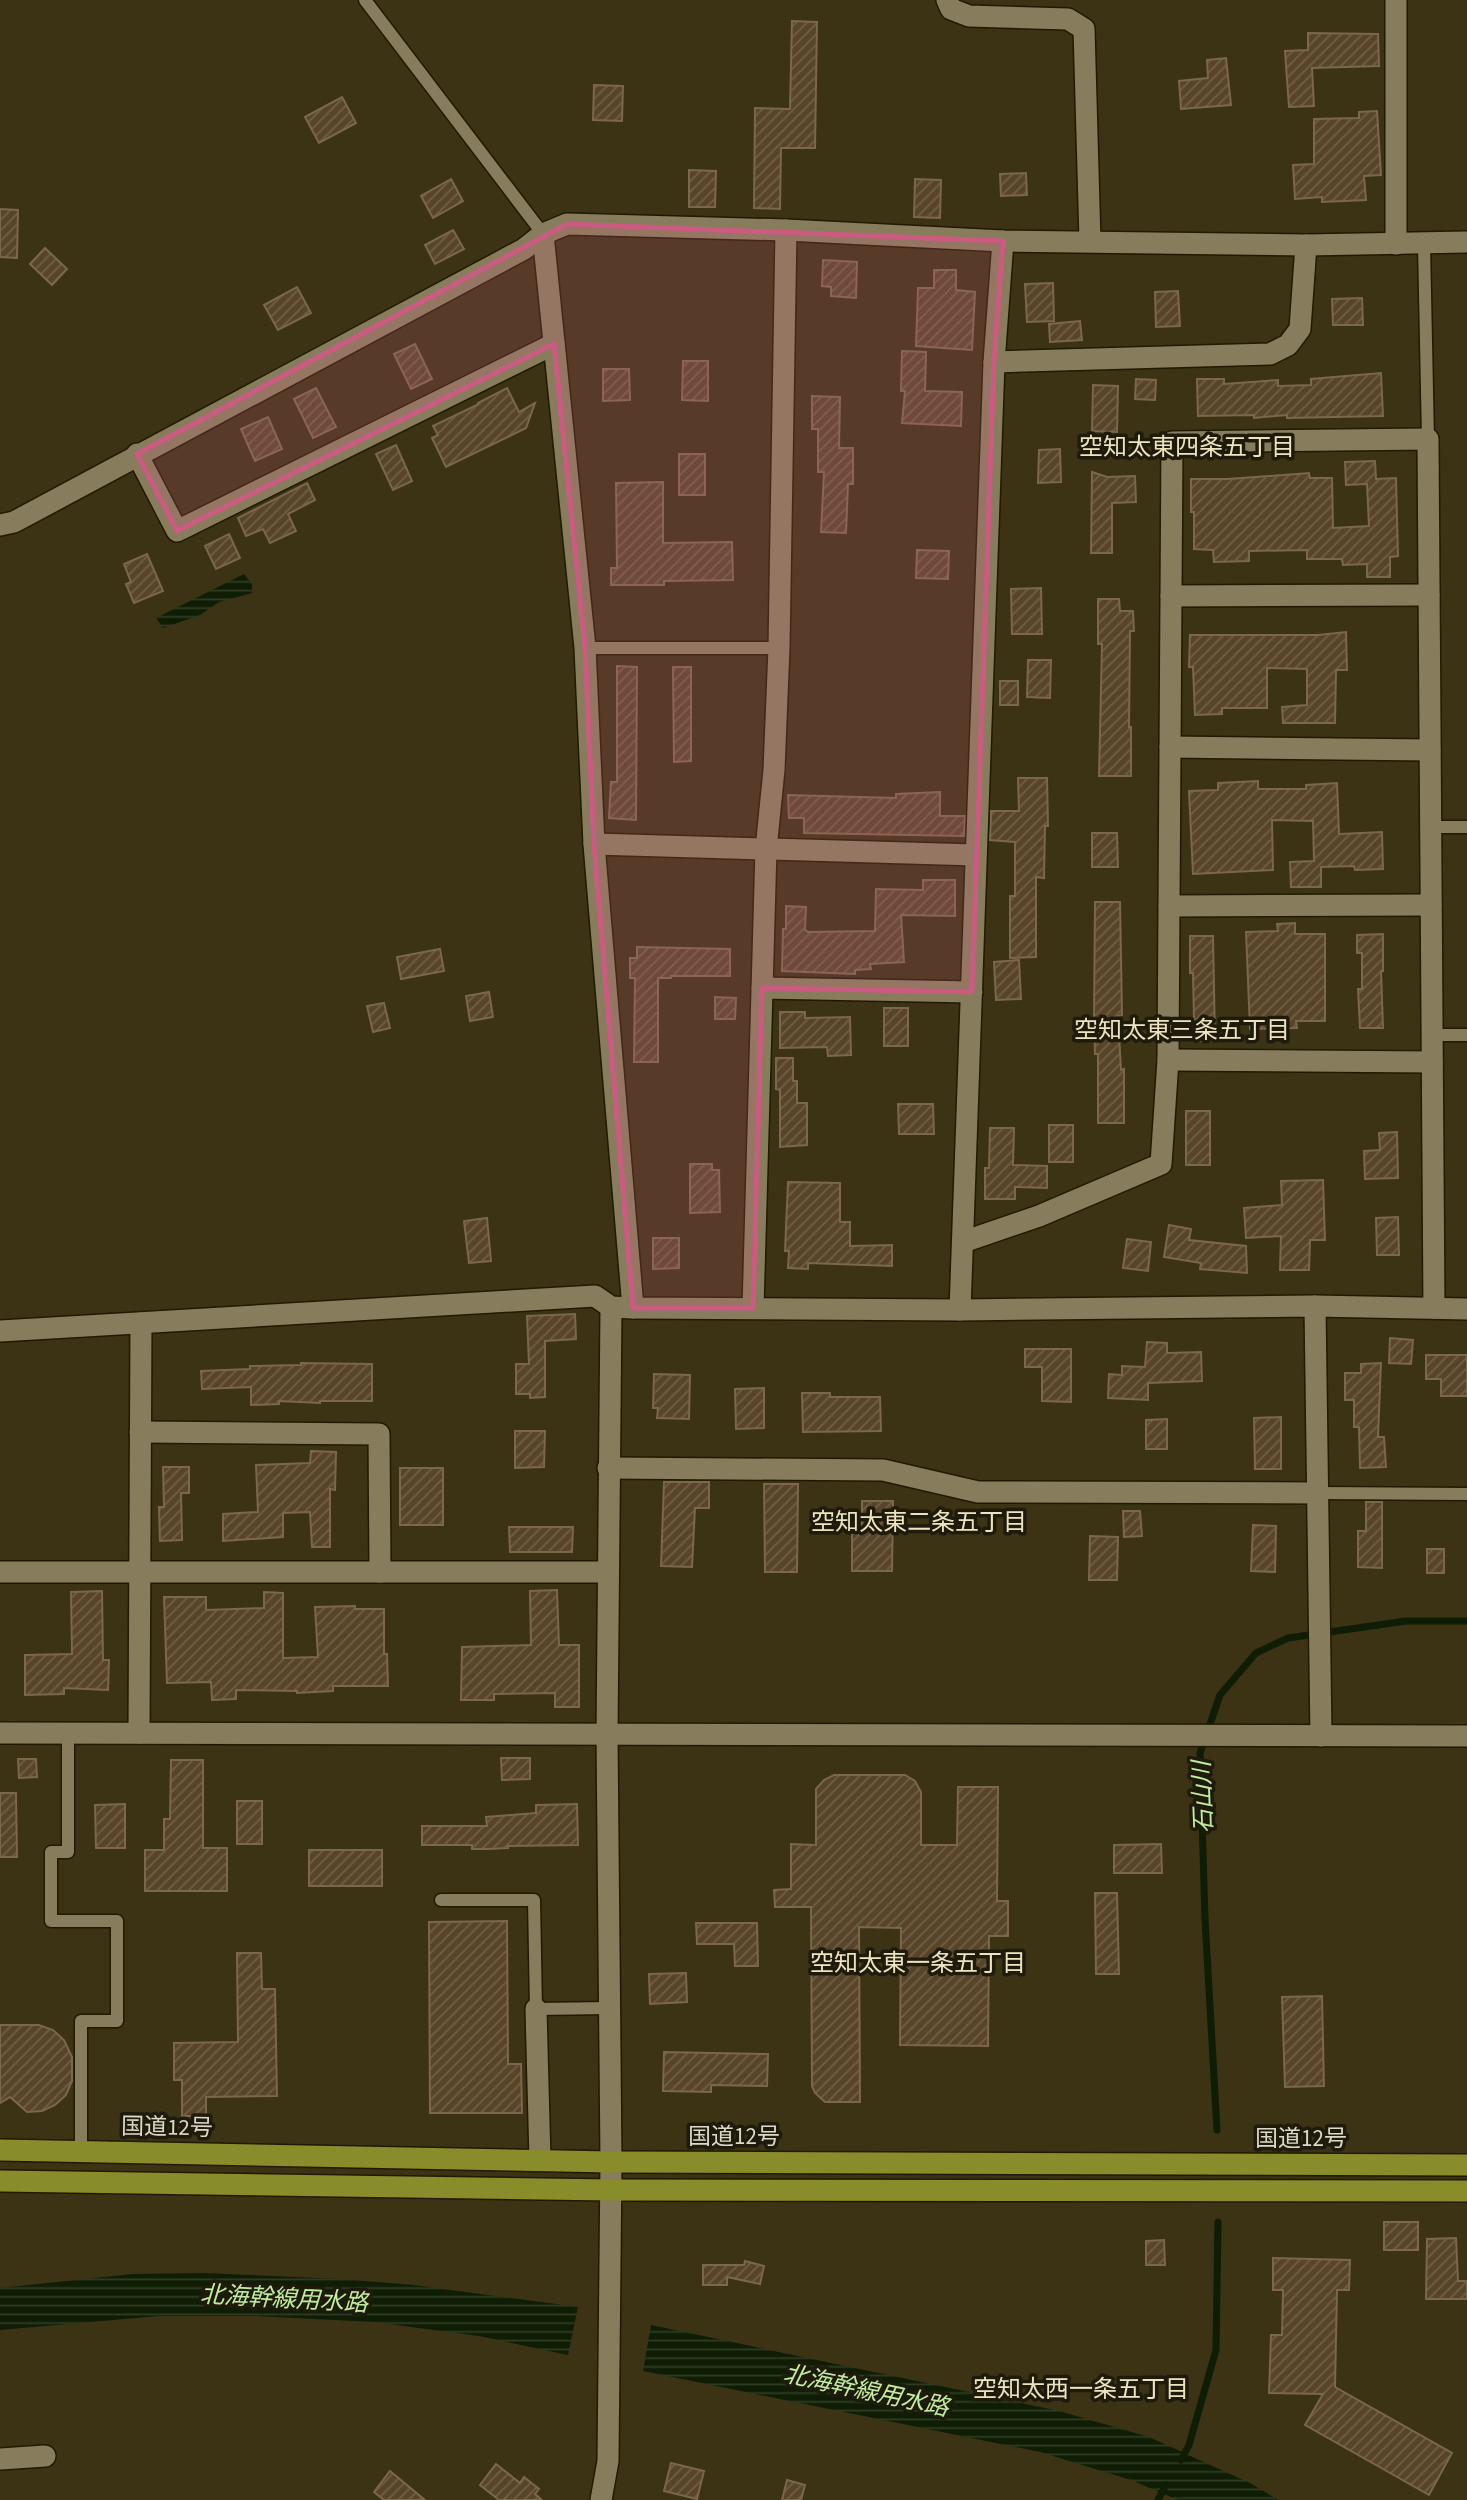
<svg xmlns="http://www.w3.org/2000/svg" width="1467" height="2500" font-family="'Source Sans 3','Noto Sans JP',sans-serif">
<defs>
<pattern id="water-rules" width="6" height="5" patternUnits="userSpaceOnUse" patternTransform="scale(1.75)"><rect width="6" height="5" fill="#0e1d03"/><path d="M0 2.5h6" fill="none" stroke="#313d26"/></pattern>
<pattern id="building-hatch" width="6" height="6" patternUnits="userSpaceOnUse" patternTransform="scale(1.75)"><rect width="6" height="6" fill="#584529"/><path d="M-1 1l2-2M0 6l6-6M5 7l2-2" fill="none" stroke="#705f47"/></pattern>
</defs>
<rect width="100%" height="100%" fill="#3b3313"/>
<!-- water -->
<g fill="url(#water-rules)">
<path d="M244,574L252,584V593L219,602L200,615L163,628L156,618Z"/>
<path d="M204,2273L340,2279L414,2285L578,2307L568,2355L479,2336L374,2322L255,2316H159L0,2330V2288L133,2274Z"/>
<path d="M651,2325L1059,2411L1149,2437L1252,2484L1278,2500H1178L1131,2480L1040,2452L643,2371Z"/>
</g>
<g fill="none" stroke-linecap="round" stroke-linejoin="round">
<!-- stream -->
<g stroke="#0e1d03" stroke-width="7">
<path d="M1217,2130L1205,1919L1200,1753L1220,1695L1256,1653L1288,1638L1406,1621H1467"/>
<path d="M1181,2460L1189,2445L1216,2350L1218,2222"/>
<path d="M1158,2500L1166,2485"/>
</g>
</g>
<!-- building -->
<g fill="url(#building-hatch)" stroke="#7b674a" stroke-width="2">
<path d="M792,21L817,22L815,148H781L780,209L754,208L755,108L790,109Z"/>
<path d="M1308,33L1378,34L1379,66L1312,68L1314,106L1289,107L1285,51L1308,50Z"/>
<path d="M1226,58L1231,105L1181,109L1179,81L1208,78L1207,60Z"/>
<path d="M594,85L623,86L622,121L593,120Z"/>
<path d="M342,97L356,123L319,143L305,117Z"/>
<path d="M1377,111L1381,175L1364,176L1366,200L1322,202V197L1295,199L1293,165L1314,164V119L1359,118V112Z"/>
<path d="M689,170L716,171L715,207H689Z"/>
<path d="M1026,173L1027,195L1001,196L1000,174Z"/>
<path d="M451,179L463,201L433,218L421,196Z"/>
<path d="M915,179L941,180L940,218L914,217Z"/>
<path d="M0,209L18,210L17,258L0,257Z"/>
<path d="M453,230L464,249L435,264L425,245Z"/>
<path d="M45,248L67,269L52,285L30,264Z"/>
<path d="M823,260L857,262L856,298L831,296V287L822,286Z"/>
<path d="M934,270H956V290L975,292L972,350L916,346L918,288H934Z"/>
<path d="M1053,283L1054,321L1027,322L1025,284Z"/>
<path d="M297,287L311,313L278,330L264,305Z"/>
<path d="M1178,291L1180,326L1156,327L1155,292Z"/>
<path d="M1362,298L1363,325H1333L1332,299Z"/>
<path d="M1080,321L1082,340L1050,342L1049,324Z"/>
<path d="M415,344L432,379L411,389L394,354Z"/>
<path d="M902,351L926,352L925,391L962,392L961,426L902,423L905,391H901Z"/>
<path d="M683,361H708V401L682,400Z"/>
<path d="M603,369H629L630,400L603,401Z"/>
<path d="M1381,373L1383,416L1287,418V415L1254,418V415L1198,416L1197,379H1224V384L1278,380V386L1311,385V379Z"/>
<path d="M1136,379L1156,380L1155,400L1135,399Z"/>
<path d="M1093,385L1118,386L1117,432L1092,431Z"/>
<path d="M316,388L336,427L313,438L294,399Z"/>
<path d="M507,388L519,412L535,403L526,428L446,467L432,438L438,435L433,426L479,404L478,403Z"/>
<path d="M812,396L840,397L839,448H853V484H848L846,533L821,532L824,472H818V429H812Z"/>
<path d="M268,417L282,449L255,461L241,429Z"/>
<path d="M396,445L412,481L393,490L376,454Z"/>
<path d="M1060,449L1061,482L1038,483L1039,450Z"/>
<rect x="679" y="454" width="26" height="41"/>
<path d="M1375,461L1376,479L1396,478L1398,556L1390,557V577H1367V564L1343,565L1342,559H1307V550L1249,551V561L1214,562L1213,550L1194,549V512H1191V479H1228L1309,473L1310,478H1332L1333,528L1369,526L1367,484L1346,485L1345,462Z"/>
<path d="M1092,472L1107,477L1135,476L1136,502L1112,503V553H1091Z"/>
<path d="M663,482V543L732,542L733,580L664,581V585H611V568H617L616,483Z"/>
<path d="M307,483L315,500L288,514L296,531L270,543L263,529L246,536L238,518Z"/>
<path d="M229,534L240,558L216,569L205,546Z"/>
<path d="M917,550L949,551L948,579L916,578Z"/>
<path d="M147,554L163,591L134,603L126,584L131,582L124,564Z"/>
<path d="M1041,588L1042,634H1012L1011,589Z"/>
<path d="M1098,599H1119L1120,611H1133L1134,631H1130L1129,727H1131V776H1099L1102,644H1098Z"/>
<path d="M1346,632L1347,670H1336L1335,723H1283L1282,707L1307,705V669L1267,668V708H1222V714L1195,715L1193,667H1189L1190,635H1318Z"/>
<path d="M1028,660H1051L1050,698L1027,697Z"/>
<path d="M617,666L637,667L636,820L609,818L611,782H617Z"/>
<path d="M673,667H691V761L674,762Z"/>
<rect x="1000" y="681" width="18" height="24"/>
<path d="M1018,778H1047L1048,826H1045L1044,878L1036,877V957L1010,958V896H1015V842L990,840L991,816V811H1019Z"/>
<path d="M1258,781V789H1306V785L1337,783L1339,834L1382,832L1383,869L1355,870L1354,866L1321,867V887H1291L1290,862L1314,861L1313,821L1272,820L1273,870L1193,874L1189,791L1218,790V783Z"/>
<path d="M940,792V816H965L964,836L804,833V818H789L788,795L896,798V794Z"/>
<path d="M1092,833H1117L1118,867H1092Z"/>
<path d="M923,880H955V916L901,915L904,962L870,964L871,969L855,970V974L782,971L783,929H786V906L806,907L805,930L808,932L875,931L876,889L923,890Z"/>
<path d="M1095,902H1120L1122,1015L1118,1016L1121,1070L1124,1069V1123H1098V1054H1095L1094,1021Z"/>
<path d="M1295,923V934H1325V1021H1296L1297,1028L1250,1029L1246,932L1278,931L1277,924Z"/>
<path d="M1383,934V971H1381L1383,1028H1360L1358,989H1362V953H1357V935Z"/>
<path d="M1190,936H1213L1215,1040L1198,1041L1197,1020H1194L1193,973H1190Z"/>
<path d="M637,947L730,949V976H671V978H658V1062H634L635,978H630V958H637Z"/>
<path d="M440,949L444,971L401,979L397,957Z"/>
<path d="M1019,960L1021,999L996,1000L994,962Z"/>
<path d="M489,992L493,1017L470,1021L466,996Z"/>
<path d="M715,997L736,998L735,1019H715Z"/>
<path d="M384,1003L390,1028L373,1032L367,1006Z"/>
<rect x="884" y="1008" width="24" height="38"/>
<path d="M780,1012H805V1018L850,1017L851,1055L828,1056L827,1047L780,1048Z"/>
<path d="M776,1058H793V1081H797V1103H807V1145L780,1147V1090L776,1089Z"/>
<path d="M898,1104H933L934,1134H899Z"/>
<rect x="1186" y="1111" width="24" height="54"/>
<rect x="1049" y="1125" width="24" height="37"/>
<path d="M990,1128H1014L1013,1165L1047,1166V1188L1015,1187V1199H985V1168H989Z"/>
<path d="M1397,1132L1398,1178L1365,1179L1364,1151L1380,1150L1379,1133Z"/>
<path d="M690,1164H712V1170H719L720,1212L690,1213Z"/>
<path d="M1323,1180L1325,1240H1310L1309,1270H1280L1281,1236L1246,1238L1244,1208L1282,1205L1281,1181Z"/>
<path d="M788,1182L840,1183V1222H850V1246L892,1245V1266L808,1263V1269L788,1268L789,1251H785Z"/>
<path d="M1398,1217L1399,1255H1377L1376,1218Z"/>
<path d="M487,1218L491,1261L469,1263L464,1221Z"/>
<path d="M1169,1225L1191,1229L1189,1240L1246,1246L1247,1273L1200,1269L1201,1263L1164,1257Z"/>
<path d="M653,1238H679V1268L653,1269Z"/>
<path d="M1127,1239L1151,1242L1148,1271L1123,1268Z"/>
<path d="M575,1314L576,1339L545,1341V1397L530,1398V1394H516V1364H529L527,1316Z"/>
<path d="M1390,1338L1413,1340L1411,1364L1389,1363Z"/>
<path d="M1147,1342L1167,1343V1353L1201,1352L1202,1381L1148,1383V1400L1108,1398L1109,1374L1122,1375V1366L1145,1367Z"/>
<path d="M1025,1349H1071V1402L1042,1401V1367H1025Z"/>
<path d="M1426,1355H1467V1396H1441V1379H1426Z"/>
<path d="M301,1363L372,1364V1401H320V1403L279,1401V1404L251,1405V1387L202,1389L201,1371L250,1369V1366L301,1365Z"/>
<path d="M1381,1363L1378,1437H1384L1386,1467L1360,1468L1359,1427H1354V1400H1345V1373H1361V1364Z"/>
<path d="M654,1374L690,1375L689,1419L657,1418L658,1408H653Z"/>
<path d="M764,1388V1428L736,1429L735,1389Z"/>
<path d="M802,1393H830V1397H880L881,1431L803,1432Z"/>
<path d="M1281,1417V1469H1255L1254,1418Z"/>
<path d="M1167,1419V1449H1146V1420Z"/>
<path d="M515,1431H545L544,1467L515,1468Z"/>
<path d="M311,1451L336,1452L335,1490L330,1489V1547H312L310,1512L283,1513V1537L223,1541V1514L258,1512L256,1465L310,1463Z"/>
<path d="M163,1467H189V1493H181L182,1540L160,1541L159,1507H164Z"/>
<rect x="400" y="1468" width="43" height="57"/>
<path d="M664,1482H709V1508H695L692,1567L661,1566Z"/>
<path d="M764,1484H798L797,1572H765Z"/>
<path d="M862,1501H893L892,1571H852V1530H862Z"/>
<path d="M1366,1502H1382V1568L1358,1567V1531H1366Z"/>
<path d="M1123,1511H1140L1142,1536L1124,1537Z"/>
<path d="M1253,1525L1276,1526L1275,1572L1251,1571Z"/>
<path d="M509,1527H573L572,1552H510Z"/>
<path d="M1090,1536L1118,1537L1117,1580H1089Z"/>
<rect x="1427" y="1549" width="17" height="24"/>
<path d="M557,1590L559,1645H579V1707H555V1693L494,1694V1700H461L462,1647L531,1645L530,1591Z"/>
<path d="M102,1591L103,1660H109L108,1690L64,1688V1694L25,1695V1655L72,1654L71,1592Z"/>
<path d="M264,1592L283,1593V1658L318,1657L315,1607L355,1606V1609H384V1654H387L388,1686H333V1691L297,1693V1691L236,1690V1699L212,1700L211,1682L167,1683L164,1597H206V1610L264,1608Z"/>
<path d="M501,1758H530V1779L502,1780Z"/>
<path d="M18,1759H36L37,1777L19,1778Z"/>
<path d="M171,1760H203V1848H227V1891H145V1850H164V1819H170Z"/>
<path d="M834,1775H905L915,1781L921,1792V1845H957L958,1787H998L997,1901H1008V1936H989L988,2046L900,2045L901,1928L859,1927L860,2102H825L815,2093L812,2086L811,1907H775L774,1890L791,1889V1844L816,1845V1789L824,1780Z"/>
<path d="M0,1793H16L17,1857H0Z"/>
<rect x="237" y="1801" width="25" height="43"/>
<path d="M125,1804V1848H96L95,1805Z"/>
<path d="M577,1804L578,1845L508,1846V1848L488,1849H472V1845H422V1826H487L486,1817L536,1813V1805Z"/>
<path d="M1161,1844L1162,1873H1114V1845Z"/>
<rect x="309" y="1850" width="73" height="36"/>
<path d="M1095,1893H1117L1119,1974H1096Z"/>
<path d="M507,1921L508,2064H521L522,2113H430L429,1922Z"/>
<path d="M696,1923H757L758,1966H735L734,1944H697Z"/>
<path d="M237,1953H261L262,1989H275L277,2096L206,2097V2116H182V2080H174V2043L238,2042Z"/>
<path d="M686,1973L687,2002L650,2004L649,1974Z"/>
<path d="M1322,1996L1324,2086L1285,2087L1282,1997Z"/>
<path d="M0,2025H39L53,2030L64,2040L72,2057V2081L66,2095L55,2105L42,2111L27,2112L10,2097L0,2103Z"/>
<path d="M664,2052L768,2054L767,2086L711,2085V2092L663,2091Z"/>
<rect x="1384" y="2222" width="34" height="28"/>
<path d="M1456,2238L1458,2281H1467V2299H1426L1427,2239Z"/>
<path d="M1164,2240L1165,2265H1146V2241Z"/>
<path d="M1273,2258L1350,2260L1349,2290H1337L1335,2387L1452,2453L1429,2495L1305,2425L1323,2394L1269,2393L1271,2335H1282L1283,2290H1273Z"/>
<path d="M745,2261L764,2266L760,2284L727,2277V2285H703V2265H744Z"/>
<path d="M671,2463L704,2471L697,2499L664,2491Z"/>
<path d="M496,2464L520,2483L524,2477L539,2489L535,2494L542,2500H499L480,2485Z"/>
<path d="M390,2471L425,2500H384L374,2492Z"/>
<path d="M787,2480L805,2485L801,2500H782Z"/>
</g>
<g fill="none" stroke-linecap="round" stroke-linejoin="round">
<!-- service casing -->
<g stroke="#221a00" stroke-width="15">
<g id="service">
<path d="M365,0L543,234"/>
<path d="M1424,244L1428,439"/>
<path d="M585,648H779"/>
<path d="M1431,827H1467"/>
<path d="M1432,1035H1467"/>
<path d="M1319,1493L1467,1494"/>
<path d="M68,1733V1852H51V1921H117V2021H81V2151"/>
<path d="M441,1900H534L536,2009L610,2008"/>
</g>
</g>
<!-- minor casing -->
<g stroke="#221a00" stroke-width="24">
<g id="minor">
<path d="M947,0L951,9L969,16L1068,19L1084,29L1090,241"/>
<path d="M1396,0V244"/>
<path d="M543,234L585,648L594,844L633,1308"/>
<path d="M994,362L1270,354L1288,345L1300,329L1306,245"/>
<path d="M137,454L177,531L554,344"/>
<path d="M0,525L14,522L524,249L543,234L567,224L786,230L1003,241L1306,245L1467,242"/>
<path d="M1171,596L1429,595"/>
<path d="M1170,747L1430,750"/>
<path d="M594,844L976,855"/>
<path d="M1169,906L1431,905"/>
<path d="M762,988L972,992"/>
<path d="M1168,1060L1432,1062"/>
<path d="M963,1242L1039,1216L1161,1164L1168,1060L1172,442L1428,439L1434,1308"/>
<path d="M1315,1306L1321,1736"/>
<path d="M753,1308L766,849L774,770L779,648L786,230"/>
<path d="M960,1310L994,362L1003,241"/>
<path d="M140,1432L379,1434L380,1572"/>
<path d="M608,1468L883,1470L978,1492L1319,1493"/>
<path d="M0,1572H607"/>
<path d="M139,1733L141,1323"/>
<path d="M536,2009L540,2160"/>
<path d="M0,2459L45,2456"/>
</g>
</g>
<!-- tertiary casing -->
<g stroke="#221a00" stroke-width="24">
<g id="tertiary">
<path d="M0,1331L595,1296L611,1307L633,1308L960,1310L1315,1306L1467,1309"/>
<path d="M0,1733L1467,1736"/>
<path d="M601,2500L608,2461L611,2162L607,1734L611,1307"/>
</g>
</g>
<!-- trunk casing -->
<g stroke="#221a00" stroke-width="24">
<g id="trunk">
<path d="M0,2150L611,2162L1467,2165"/>
<path d="M0,2181L611,2190L1467,2191"/>
</g>
</g>
<!-- service -->
<use href="#service" stroke="#877d5c" stroke-width="12"/>
<!-- minor -->
<use href="#minor" stroke="#877d5c" stroke-width="21"/>
<!-- tertiary -->
<use href="#tertiary" stroke="#877d5c" stroke-width="21"/>
<!-- trunk -->
<use href="#trunk" stroke="#888c2b" stroke-width="21"/>
</g>
<!-- marked area -->
<path fill="#cb5b81" fill-opacity="0.2" stroke="#cb5b81" stroke-width="5" stroke-linejoin="round" d="M567,224L1003,241L994,362L972,992L762,988L753,1308H633L594,844L585,648L554,344L177,531L137,454Z"/>
<g text-anchor="middle" dominant-baseline="central" stroke-width="7" stroke-linejoin="round" paint-order="stroke">
<!-- street labels -->
<g font-size="23" fill="#ddd8c7" stroke="#1e1b0d">
<text transform="translate(167 2127) rotate(1)">国道12号</text>
<text x="734" y="2136">国道12号</text>
<text x="1301" y="2138">国道12号</text>
</g>
<!-- neighbourhood labels -->
<g font-size="24" fill="#ede3bf" stroke="#1e1b0d">
<text x="1187" y="447">空知太東四条五丁目</text>
<text x="1182" y="1030">空知太東三条五丁目</text>
<text x="919" y="1522">空知太東二条五丁目</text>
<text x="918" y="1963">空知太東一条五丁目</text>
<text x="1081" y="2389">空知太西一条五丁目</text>
</g>
<!-- water labels -->
<g font-size="24" font-style="italic" fill="#c0ee9d" stroke="#1e1b0d">
<text transform="translate(1203 1797) rotate(-92)">石山川</text>
<text transform="translate(284 2299) rotate(3)">北海幹線用水路</text>
<text transform="translate(866 2391) rotate(12)">北海幹線用水路</text>
</g>
</g>
</svg>
